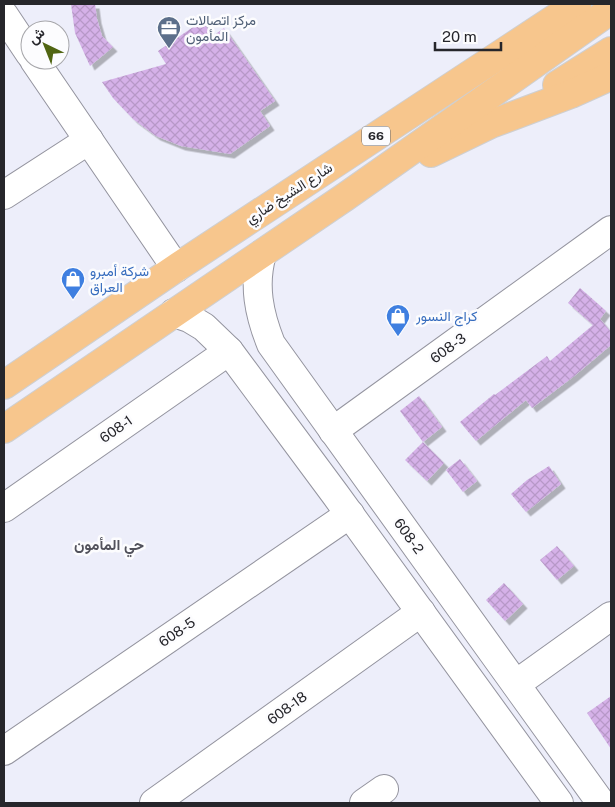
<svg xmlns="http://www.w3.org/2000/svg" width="615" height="807" font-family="'Public Sans',Vazirmatn,sans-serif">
<defs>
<pattern id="building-cross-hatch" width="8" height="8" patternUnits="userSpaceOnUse" patternTransform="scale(1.25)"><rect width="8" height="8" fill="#d5b1e8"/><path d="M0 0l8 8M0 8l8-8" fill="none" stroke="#b798c7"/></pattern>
<filter id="shadow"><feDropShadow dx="4.5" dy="4.5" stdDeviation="0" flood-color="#0004"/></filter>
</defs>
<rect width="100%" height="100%" fill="#edeefa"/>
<!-- building -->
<g fill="url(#building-cross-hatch)" filter="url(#shadow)">
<path d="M71,4H95L97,19L102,36L113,47L90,66L75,33Z"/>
<path d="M202,21L213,36L224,28L275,101L260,111L270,126L230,154L181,146L156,136L133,119L113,98L102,82L166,64L158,51Z"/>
<path d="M580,288L606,311L600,319L611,332V345L573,377L532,408L526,400L476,441L460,422L494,394L495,395L547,356L550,361L593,325L568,303Z"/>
<path d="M419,396L442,427L423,442L400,411Z"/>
<path d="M423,442L444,463L427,481L405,460Z"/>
<path d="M460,459L477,481L463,492L446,470Z"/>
<path d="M549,466L561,484L526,512L511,494L527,480Z"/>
<path d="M557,546L574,566L557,580L540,560Z"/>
<path d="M504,583L523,604L505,621L486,600Z"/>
<path d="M611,696V749L587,713Z"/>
</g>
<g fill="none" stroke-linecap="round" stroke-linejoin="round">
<!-- minor casing -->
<g stroke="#94949f" stroke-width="30">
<g id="minor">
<path d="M4,15L30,54"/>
<path d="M34,60L176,268"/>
<path d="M4,195L89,140"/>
<path d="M262,254C253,285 259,314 271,344L601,803"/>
<path d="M174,313L189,318L204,327L229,351L335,494L559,803"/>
<path d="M333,431L611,230"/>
<path d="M4,508L229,351"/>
<path d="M516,684L611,616"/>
<path d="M4,751L350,514"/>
<path d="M154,803L421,612"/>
<path d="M364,803L384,789"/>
</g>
</g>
<!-- major casing -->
<g stroke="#cfcfd0" stroke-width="30">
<g id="major">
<path d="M557,85L611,51"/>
<path d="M431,153L491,124L571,94L611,76"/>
<path d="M4,385L176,268L577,4"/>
<path d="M4,429L345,197L611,10"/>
</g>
</g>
<!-- minor -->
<use href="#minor" stroke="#fff" stroke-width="28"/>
<!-- major -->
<use href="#major" stroke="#f7c68d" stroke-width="28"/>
</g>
<!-- icons -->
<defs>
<g id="office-pin" transform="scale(1.25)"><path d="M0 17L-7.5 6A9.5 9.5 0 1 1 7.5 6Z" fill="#5c6f8a" stroke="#fcfcfe"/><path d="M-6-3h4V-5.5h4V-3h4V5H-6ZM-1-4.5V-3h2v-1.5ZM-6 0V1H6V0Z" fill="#fff"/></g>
<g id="shop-pin" transform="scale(1.25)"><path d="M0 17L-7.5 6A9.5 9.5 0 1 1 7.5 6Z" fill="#3f7fe0" stroke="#fcfcfe"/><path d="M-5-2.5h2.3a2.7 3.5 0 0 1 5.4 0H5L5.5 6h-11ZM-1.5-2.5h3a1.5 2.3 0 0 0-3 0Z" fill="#fff"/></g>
</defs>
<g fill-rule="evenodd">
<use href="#office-pin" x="169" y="28"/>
<use href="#shop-pin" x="73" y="279"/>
<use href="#shop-pin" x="398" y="316"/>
</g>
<g text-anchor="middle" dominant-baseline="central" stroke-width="5" stroke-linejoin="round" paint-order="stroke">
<!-- shield labels -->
<rect fill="#fcfcfe" stroke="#66666a" stroke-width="1" x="362" y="126.5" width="28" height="19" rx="4"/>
<g font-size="12" font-weight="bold" fill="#26262b">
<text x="376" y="136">66</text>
</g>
<!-- service labels -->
<g font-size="14" fill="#4e5e75" stroke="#fcfcfe" text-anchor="start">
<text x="186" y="20">مركز اتصالات<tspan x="186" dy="16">المأمون</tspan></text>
</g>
<!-- street labels -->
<g font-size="14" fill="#26262b" stroke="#fcfcfe">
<text transform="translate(289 193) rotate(-33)">شارع الشيخ ضاري</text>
<text transform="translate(448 348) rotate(-36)">608-3</text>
<text transform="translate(116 429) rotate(-35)">608-1</text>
<text transform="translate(409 536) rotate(54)">608-2</text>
<text transform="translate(177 632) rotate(-34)">608-5</text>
<text transform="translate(287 708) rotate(-36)">608-18</text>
</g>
<!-- shop labels -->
<g font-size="14" fill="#366cbe" stroke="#fcfcfe" text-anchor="start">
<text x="90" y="271">شركة أمبرو<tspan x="90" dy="16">العراق</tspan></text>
<text x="416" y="316">كراج النسور</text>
</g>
<!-- neighbourhood labels -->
<g font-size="15" font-weight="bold" fill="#52525c" stroke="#fcfcfe">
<text x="109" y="544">حي المأمون</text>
</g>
</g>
<!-- border -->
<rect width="615" height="807" fill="none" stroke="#26262b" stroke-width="10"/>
<!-- north arrow -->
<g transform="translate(45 45) rotate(317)"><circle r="24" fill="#fcfcfe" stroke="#a6a6aa"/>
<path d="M0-4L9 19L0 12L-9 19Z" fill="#506512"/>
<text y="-8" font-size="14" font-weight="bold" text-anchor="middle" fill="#26262b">ش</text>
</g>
<!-- scale -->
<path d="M435 42v8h66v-8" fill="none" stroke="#26262b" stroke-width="2.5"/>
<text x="442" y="42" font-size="15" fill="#26262b" stroke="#fcfcfe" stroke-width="4" paint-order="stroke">20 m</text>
</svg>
